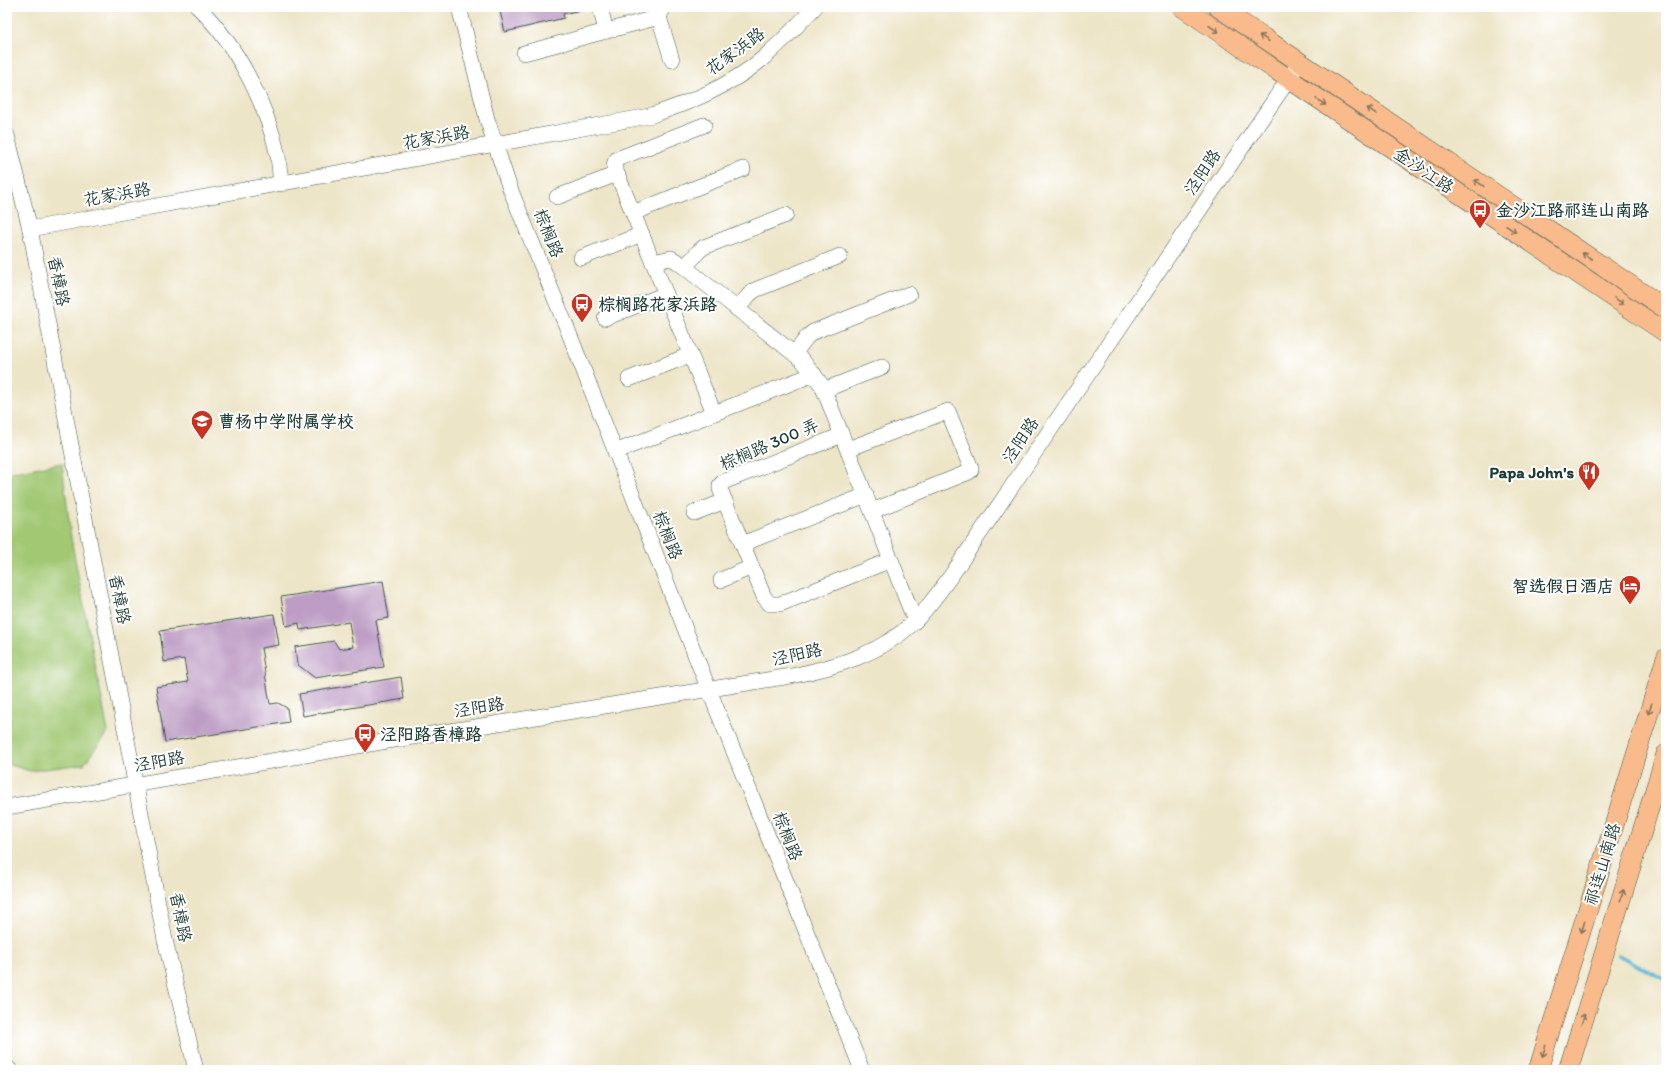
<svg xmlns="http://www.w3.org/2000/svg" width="1673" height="1077" font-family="Itim,'LXGW WenKai TC',sans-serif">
<rect width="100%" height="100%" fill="#fff"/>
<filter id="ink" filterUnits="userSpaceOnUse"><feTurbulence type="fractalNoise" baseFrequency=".025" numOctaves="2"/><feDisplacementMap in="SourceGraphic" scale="8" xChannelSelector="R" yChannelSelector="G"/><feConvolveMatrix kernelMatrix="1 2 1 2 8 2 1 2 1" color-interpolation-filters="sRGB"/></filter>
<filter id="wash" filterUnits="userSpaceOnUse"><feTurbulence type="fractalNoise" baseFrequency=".012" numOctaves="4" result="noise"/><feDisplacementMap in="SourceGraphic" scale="16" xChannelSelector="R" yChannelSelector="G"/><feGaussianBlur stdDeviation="0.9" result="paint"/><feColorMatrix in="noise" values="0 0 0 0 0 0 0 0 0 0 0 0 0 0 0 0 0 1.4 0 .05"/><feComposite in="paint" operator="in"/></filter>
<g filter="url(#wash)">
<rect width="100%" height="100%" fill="#ede5c8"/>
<!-- green -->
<path fill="#a2c873" stroke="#608254" d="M62,463L71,538L108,732L84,764L30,771L7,764V473Z"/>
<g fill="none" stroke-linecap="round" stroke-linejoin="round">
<!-- stream -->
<path stroke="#53b6d2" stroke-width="4" d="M1618,955L1666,980"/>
</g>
<g id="blocks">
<!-- building -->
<g fill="#bd9cc5">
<path d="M517,7H527L528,9L530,8V7H584L585,9L563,14L564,18L505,32L500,11Z"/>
<path d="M383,581L389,618L376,620L384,667L315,678L297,664L295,647L334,641L339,649L353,647L349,622L300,630L299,623L286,626L281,597Z"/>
<path d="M274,614L279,645L261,648L270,704L278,703L287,708L289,722L165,742L156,687L188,682L184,659L164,662L160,631Z"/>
<path d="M401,677L404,699L303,716L299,694Z"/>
</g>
</g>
</g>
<g filter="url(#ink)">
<use href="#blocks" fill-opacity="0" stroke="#3e564a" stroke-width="1"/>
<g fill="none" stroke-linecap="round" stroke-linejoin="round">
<!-- minor casing -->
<g stroke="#3e564a" stroke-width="16">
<g id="minor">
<path d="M198,7C237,45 266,103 278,156C279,165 280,175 281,184"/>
<path d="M459,7L487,119L509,186L567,328L709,690L862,1070"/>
<path d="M600,7L606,31"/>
<path d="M664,7L659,17L672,60"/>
<path d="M524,53L659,17"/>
<path d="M704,125L617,159L615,162L614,166L714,413"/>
<path d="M7,135L30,229L165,940L196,1070"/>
<path d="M557,197L617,174"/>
<path d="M633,213L743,169"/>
<path d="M30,229L649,116C689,103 728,87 761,60C780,44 798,25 815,7"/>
<path d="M581,258L642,234"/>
<path d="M653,262L671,258L678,262L802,360L821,384L826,395L915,621"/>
<path d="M685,267L699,251L704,247L786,215"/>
<path d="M737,309L749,295L755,290L840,256"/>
<path d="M605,318L666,294"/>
<path d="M794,354L807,337L813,332L909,294"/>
<path d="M629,379L690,355"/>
<path d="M824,390L882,367"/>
<path d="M842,435L723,482L720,485V489L764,597L770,604H780L891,560"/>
<path d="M848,449L948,411L971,468V470L969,472L872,511"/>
<path d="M615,452L814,374"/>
<path d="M694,513L725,501"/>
<path d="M742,544L866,495"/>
<path d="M721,580L752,567"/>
<path d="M7,807L363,745L791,676C836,667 881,654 915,621C929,607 941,589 953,573L1294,71"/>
<path d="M7,1068L10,1070"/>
</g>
</g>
<!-- major casing -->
<g stroke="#3e564a" stroke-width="20">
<g id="major">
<path d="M1182,7L1666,333"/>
<path d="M1218,7L1666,309"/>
<path d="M1538,1070L1666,658"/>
<path d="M1568,1070L1666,754"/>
</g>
</g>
<!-- minor -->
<use href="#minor" stroke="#fff" stroke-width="15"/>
<!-- major -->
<use href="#major" stroke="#fabb8c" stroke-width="19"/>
</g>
<!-- one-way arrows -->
<defs><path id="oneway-shaft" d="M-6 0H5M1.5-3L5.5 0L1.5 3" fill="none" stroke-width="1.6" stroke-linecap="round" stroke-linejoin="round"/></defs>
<g stroke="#82765c">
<use href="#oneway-shaft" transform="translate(1214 29) rotate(34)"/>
<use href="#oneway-shaft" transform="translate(1264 38) rotate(-146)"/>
<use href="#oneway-shaft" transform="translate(1321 102) rotate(34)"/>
<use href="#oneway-shaft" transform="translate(1372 111) rotate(-146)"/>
<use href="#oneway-shaft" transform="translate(1479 183) rotate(-146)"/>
<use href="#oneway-shaft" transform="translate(1511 229) rotate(34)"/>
<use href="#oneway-shaft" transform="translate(1587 256) rotate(-146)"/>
<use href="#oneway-shaft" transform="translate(1619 301) rotate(34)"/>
<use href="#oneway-shaft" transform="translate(1650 709) rotate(107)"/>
<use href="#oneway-shaft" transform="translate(1622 895) rotate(-73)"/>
<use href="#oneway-shaft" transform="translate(1583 927) rotate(107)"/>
<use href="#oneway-shaft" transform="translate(1583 1019) rotate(-73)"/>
<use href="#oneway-shaft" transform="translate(1544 1051) rotate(107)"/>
</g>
</g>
<!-- icons -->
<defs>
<g id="bus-pin" transform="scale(1.15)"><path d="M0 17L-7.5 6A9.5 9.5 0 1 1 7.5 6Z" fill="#c8321e" stroke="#fff"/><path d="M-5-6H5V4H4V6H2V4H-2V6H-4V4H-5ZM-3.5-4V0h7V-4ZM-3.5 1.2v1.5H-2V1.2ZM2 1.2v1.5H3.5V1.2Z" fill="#fff"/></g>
<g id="school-pin" transform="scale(1.15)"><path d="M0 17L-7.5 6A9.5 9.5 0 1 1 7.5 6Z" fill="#c8321e" stroke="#fff"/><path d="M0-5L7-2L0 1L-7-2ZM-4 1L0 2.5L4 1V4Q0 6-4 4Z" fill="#fff"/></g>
<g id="restaurant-pin" transform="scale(1.15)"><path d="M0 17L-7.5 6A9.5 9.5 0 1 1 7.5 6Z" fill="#c8321e" stroke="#fff"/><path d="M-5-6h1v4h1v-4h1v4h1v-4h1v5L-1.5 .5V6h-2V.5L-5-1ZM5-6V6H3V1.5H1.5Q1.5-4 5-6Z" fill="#fff"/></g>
<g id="hotel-pin" transform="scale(1.15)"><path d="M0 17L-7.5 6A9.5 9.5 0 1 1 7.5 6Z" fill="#c8321e" stroke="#fff"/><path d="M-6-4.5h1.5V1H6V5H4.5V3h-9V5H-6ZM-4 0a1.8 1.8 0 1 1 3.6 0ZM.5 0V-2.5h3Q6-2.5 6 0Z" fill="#fff"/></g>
</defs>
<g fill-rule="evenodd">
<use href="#bus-pin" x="1480" y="210"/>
<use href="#bus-pin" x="582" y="304"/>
<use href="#school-pin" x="202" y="421"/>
<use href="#restaurant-pin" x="1589" y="472"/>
<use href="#hotel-pin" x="1630" y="586"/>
<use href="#bus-pin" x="365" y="734"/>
</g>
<g text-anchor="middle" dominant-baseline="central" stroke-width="4" stroke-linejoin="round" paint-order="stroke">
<!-- street labels -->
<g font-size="17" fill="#1f3d34" stroke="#fff">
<text transform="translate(735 51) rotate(-36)">花家浜路</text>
<text transform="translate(436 137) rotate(-10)">花家浜路</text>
<text transform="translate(1424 170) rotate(34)">金沙江路</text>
<text transform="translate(1202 172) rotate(-56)">泾阳路</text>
<text transform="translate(117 194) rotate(-10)">花家浜路</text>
<text transform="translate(549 233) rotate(68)">棕榈路</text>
<text transform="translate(59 281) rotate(79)">香樟路</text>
<text transform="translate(1020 440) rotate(-56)">泾阳路</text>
<text transform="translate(769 444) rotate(-23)">棕榈路 300 弄</text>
<text transform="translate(668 535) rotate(68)">棕榈路</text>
<text transform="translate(120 599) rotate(79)">香樟路</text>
<text transform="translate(797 654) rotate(-12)">泾阳路</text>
<text transform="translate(479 707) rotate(-9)">泾阳路</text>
<text transform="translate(159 761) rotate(-10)">泾阳路</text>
<text transform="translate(788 836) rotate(68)">棕榈路</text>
<text transform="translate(1602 864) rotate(-73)">祁连山南路</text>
<text transform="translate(181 917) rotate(79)">香樟路</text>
</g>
<!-- poi labels -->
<g font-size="17" font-weight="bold" fill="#1f3d34" stroke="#fff" text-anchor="start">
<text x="1496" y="210">金沙江路祁连山南路</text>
<text x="598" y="304">棕榈路花家浜路</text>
<text x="218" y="421">曹杨中学附属学校</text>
<text x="1574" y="472" text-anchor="end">Papa John's</text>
<text x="1614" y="586" text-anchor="end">智选假日酒店</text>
<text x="380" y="734">泾阳路香樟路</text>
</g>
</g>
<!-- margin -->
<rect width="1673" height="1077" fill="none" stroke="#fff" stroke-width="24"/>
</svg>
